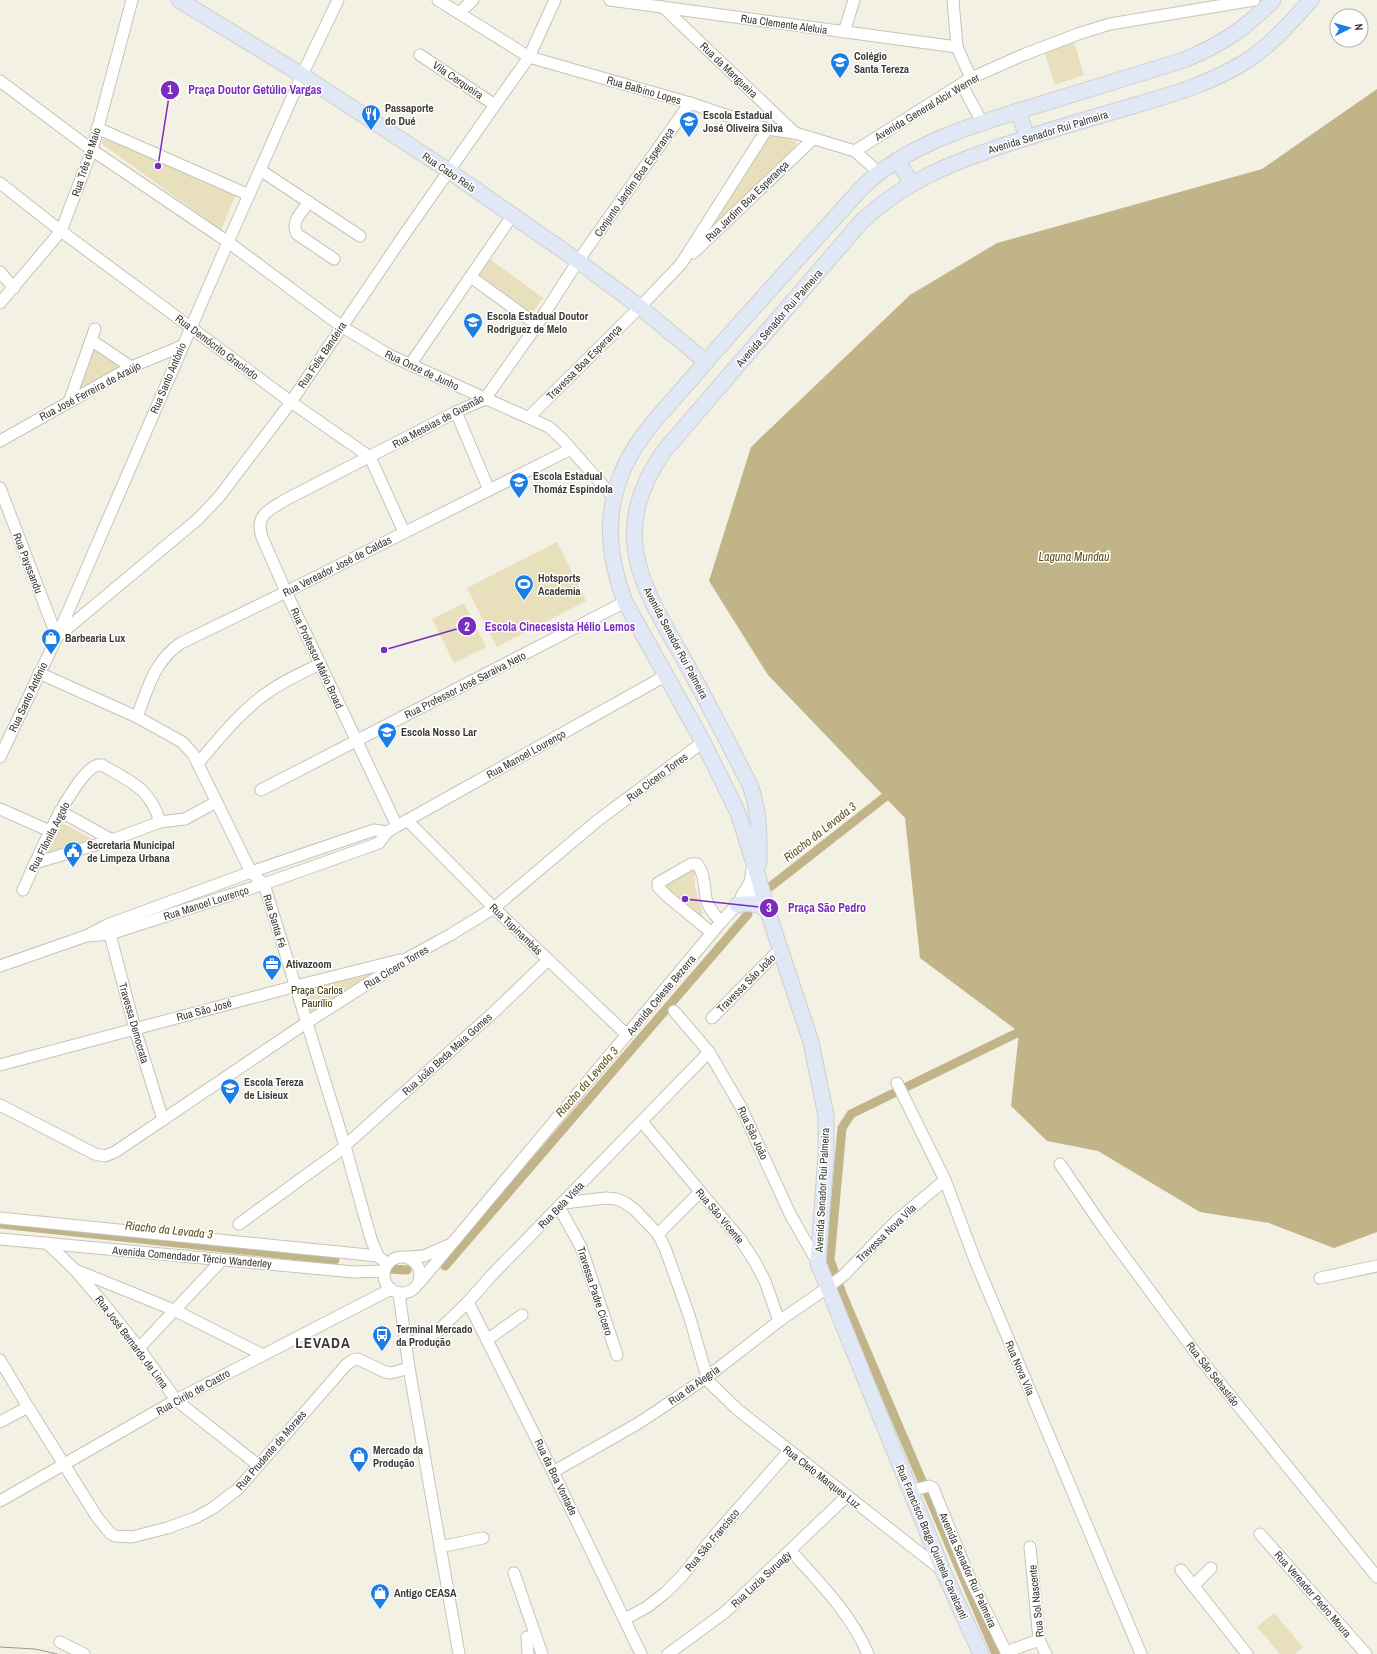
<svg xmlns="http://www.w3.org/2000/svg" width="1377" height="1654" font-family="'Archivo Narrow',sans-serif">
<rect width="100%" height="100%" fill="#f3f0e4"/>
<!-- green -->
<g fill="#e8dfbd">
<path d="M1074,42L1084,75L1055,85L1044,51Z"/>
<path d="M105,133L238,190L221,230L101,143Z"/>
<path d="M772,133L797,142L795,147L704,238V232Z"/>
<path d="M488,258L543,298L527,320L470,282Z"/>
<path d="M92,347L120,367L77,393Z"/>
<path d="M557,542L586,601L497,647L467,588Z"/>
<path d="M464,603L486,647L454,663L432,619Z"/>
<path d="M55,819L92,839L36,858Z"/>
<path d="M694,866L695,888L702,910L704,926L656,887Z"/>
<path d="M389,965L309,1018L299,987Z"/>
<path d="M1274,1613L1303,1647L1295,1654H1280L1257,1627Z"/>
</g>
<!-- water -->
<path fill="#c0b488" d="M1377,89V1232L1334,1248L1269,1223L1200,1212L1098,1151L1047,1141L1011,1106L1019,1032L920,958L905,818L768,675L709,581L751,447L910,295L997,243L1262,169Z"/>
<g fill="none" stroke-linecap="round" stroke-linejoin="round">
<!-- canal -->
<g stroke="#c0b488" stroke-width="9">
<path d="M770,887L885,797"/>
<path d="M0,1224L335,1260"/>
<path d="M445,1266L748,914"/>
<path d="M389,1269L407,1270"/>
<path d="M996,1654L843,1296L830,1260L842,1128L851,1114L1019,1032"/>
</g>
<!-- minor casing -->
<g stroke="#c6c4b8" stroke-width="13">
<g id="minor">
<path d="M438,0L529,57L690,103L767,129L795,133L855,151L878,172"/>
<path d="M610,0L957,47"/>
<path d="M953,0L957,47L971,78"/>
<path d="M663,7L795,133"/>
<path d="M459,13L473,0"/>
<path d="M844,32L854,0"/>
<path d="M420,55L495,105"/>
<path d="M0,81L92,150L228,242L341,326L389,355L549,427L562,439L614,498"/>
<path d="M962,85L982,122"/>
<path d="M97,128L249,195"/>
<path d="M855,151L971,78L1023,55L1078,34L1110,24L1254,0"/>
<path d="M260,170L360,236"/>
<path d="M0,183L61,231L291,402L370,457L404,532"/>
<path d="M309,202C302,212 290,222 297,234L334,259"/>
<path d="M693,253L813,139"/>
<path d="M0,272L14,288"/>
<path d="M471,277L537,325"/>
<path d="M0,303L61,231L92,150L132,0"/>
<path d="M91,340L131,367"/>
<path d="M410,365L512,216"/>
<path d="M69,402L95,329"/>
<path d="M456,412L489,490"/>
<path d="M529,417L640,307L681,264L767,129"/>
<path d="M0,441L131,367L182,346"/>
<path d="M0,488L57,637L198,519L219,497L291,402L404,235L495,105L529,57L555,0"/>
<path d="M39,673L137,717L182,742L193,754L251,872L264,884L345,1146L371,1239L378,1256L387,1264"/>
<path d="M137,717C148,688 154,661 181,643L286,592L571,449"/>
<path d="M0,757L57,637L228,242L302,75L338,0"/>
<path d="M198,763C219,739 238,714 264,695C281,682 301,673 320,664"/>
<path d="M261,790L625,602"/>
<path d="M0,809L50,831"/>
<path d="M60,811L112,840"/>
<path d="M407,820L494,908L627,1035"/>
<path d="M397,826L286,592L262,537C254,514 271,509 287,499L456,412L485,399L537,325L578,261L690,103"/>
<path d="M35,863L112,840L160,822L185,819L216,802"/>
<path d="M23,890C32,870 78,760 102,765C131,782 150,788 160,822"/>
<path d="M741,897L750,882L753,864"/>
<path d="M108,927L135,1029L163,1120"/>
<path d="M712,933L667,896L658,887V883L691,864H697C705,874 704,886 706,898C708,908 715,915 721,922"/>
<path d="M86,936L110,934L264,884L379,843L387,832L397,826L665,676"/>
<path d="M0,966L86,936L107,925L251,872L374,830L387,832"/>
<path d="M674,1011L709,1052L741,1107L790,1214L818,1263"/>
<path d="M712,1018L780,949"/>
<path d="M0,1065L296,986L400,960"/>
<path d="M897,1083L945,1180L975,1260L1141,1654"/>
<path d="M0,1105L95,1154L105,1156L115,1152L306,1023L408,958L450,935L494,908L597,821L703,742"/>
<path d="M642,1122L740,1239L755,1262L765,1281L779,1321"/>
<path d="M1060,1164L1105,1230L1198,1356L1377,1577"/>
<path d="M564,1203L606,1198L616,1199L624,1202L635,1210L658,1234L665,1248L689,1315L707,1377L710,1383L738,1410L943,1571"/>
<path d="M559,1207L581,1247L617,1355"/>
<path d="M0,1218L378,1256"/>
<path d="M239,1224L338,1152L494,1012L548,960"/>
<path d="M658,1234L700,1192"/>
<path d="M0,1239L354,1272L384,1271"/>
<path d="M47,1243L75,1270L104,1304L139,1348L176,1400L258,1465"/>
<circle cx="402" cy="1275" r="18"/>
<path d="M408,1257L424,1256L449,1245"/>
<path d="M78,1271L174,1310L263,1355"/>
<path d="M1320,1278L1377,1266"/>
<path d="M419,1283L721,922L731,911L761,885"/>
<path d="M399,1293L409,1368L459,1654"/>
<path d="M468,1302L553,1472L641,1654"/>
<path d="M487,1340L522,1315"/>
<path d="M405,1345L437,1332L468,1302L491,1276L709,1052"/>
<path d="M139,1348L222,1260"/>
<path d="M0,1360L28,1407L97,1517L110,1533L115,1536L132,1537L167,1528L195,1518L213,1508L238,1489L346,1365L353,1360L358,1359L385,1372L391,1373L409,1368"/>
<path d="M0,1422L28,1407"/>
<path d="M553,1472L637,1424L657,1411L707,1377L779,1321L827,1288L844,1275L896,1221L945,1180"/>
<path d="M910,1491L929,1486L933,1488L968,1574L1007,1654"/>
<path d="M0,1501L176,1400L391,1289"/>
<path d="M1260,1534L1366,1654"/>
<path d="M440,1547L483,1538"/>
<path d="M1030,1547L1039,1640L1046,1654"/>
<path d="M791,1551C819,1582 851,1614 868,1654"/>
<path d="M1181,1570L1247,1654"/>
<path d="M514,1573L542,1654"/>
<path d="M1193,1586L1211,1568"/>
<path d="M625,1619L647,1607L665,1593L682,1576L715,1535L789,1451"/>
<path d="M527,1637L528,1654"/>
<path d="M60,1642L84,1654"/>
<path d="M1006,1652L1039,1640"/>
<path d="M668,1654L724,1613L847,1496"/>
</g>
</g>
<!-- major casing -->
<g stroke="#d0cfcf" stroke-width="17">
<g id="major">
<path d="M179,0L302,75L449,171L578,261L640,307L706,362"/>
<path d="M1018,111L1027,137"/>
<path d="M897,160L912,184"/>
<path d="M759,863C759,835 760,812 750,785C731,748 712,711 692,674C648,594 603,539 664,451L862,221C905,181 951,163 1005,145C1048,130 1092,118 1136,105C1174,94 1214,82 1248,60C1272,44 1292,21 1311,0"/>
<path d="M737,905C749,903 757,903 767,909"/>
<path d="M981,1654L943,1571L818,1263L826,1156V1116L811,1042L767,909L758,876L738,813L703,742L625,602C609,559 604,519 621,475C635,437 667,408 692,378C747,314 804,252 860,190C905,142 989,120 1051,101C1095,87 1140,74 1184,60C1222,44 1245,29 1273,0"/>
</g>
</g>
<!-- minor -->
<use href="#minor" stroke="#fff" stroke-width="11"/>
<!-- major -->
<use href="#major" stroke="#dfe8f4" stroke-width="15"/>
<!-- tram -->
<path stroke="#9c9a92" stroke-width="1" d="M0,1647L35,1649L57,1654"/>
</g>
<!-- icons -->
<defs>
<g id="school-pin" transform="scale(1)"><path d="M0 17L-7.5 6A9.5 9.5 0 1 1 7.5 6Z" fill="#1a7ee6" stroke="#fff"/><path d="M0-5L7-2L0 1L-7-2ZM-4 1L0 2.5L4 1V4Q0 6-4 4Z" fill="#fff"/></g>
<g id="restaurant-pin" transform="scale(1)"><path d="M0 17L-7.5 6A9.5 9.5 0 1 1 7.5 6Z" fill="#1a7ee6" stroke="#fff"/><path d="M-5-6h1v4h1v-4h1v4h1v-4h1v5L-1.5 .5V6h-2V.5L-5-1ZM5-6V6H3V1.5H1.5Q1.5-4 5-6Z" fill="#fff"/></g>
<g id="stadium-pin" transform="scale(1)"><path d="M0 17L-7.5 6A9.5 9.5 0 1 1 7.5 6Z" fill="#1a7ee6" stroke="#fff"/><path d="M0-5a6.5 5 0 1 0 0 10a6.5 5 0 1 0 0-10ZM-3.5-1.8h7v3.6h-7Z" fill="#fff"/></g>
<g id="shop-pin" transform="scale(1)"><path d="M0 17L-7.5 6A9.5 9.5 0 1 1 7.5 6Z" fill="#1a7ee6" stroke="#fff"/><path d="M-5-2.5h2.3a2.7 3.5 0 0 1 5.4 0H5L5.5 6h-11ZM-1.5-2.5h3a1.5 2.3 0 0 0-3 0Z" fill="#fff"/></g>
<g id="university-pin" transform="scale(1)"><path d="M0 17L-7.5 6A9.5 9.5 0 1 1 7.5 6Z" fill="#1a7ee6" stroke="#fff"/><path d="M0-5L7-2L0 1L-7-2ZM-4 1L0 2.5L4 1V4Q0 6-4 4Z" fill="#fff"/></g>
<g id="civic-pin" transform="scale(1)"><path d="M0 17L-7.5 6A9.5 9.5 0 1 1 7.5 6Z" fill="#1a7ee6" stroke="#fff"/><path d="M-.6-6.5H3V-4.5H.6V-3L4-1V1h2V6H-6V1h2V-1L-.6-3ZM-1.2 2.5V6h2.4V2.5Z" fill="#fff"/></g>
<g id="office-pin" transform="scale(1)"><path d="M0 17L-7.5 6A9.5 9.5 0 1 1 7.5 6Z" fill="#1a7ee6" stroke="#fff"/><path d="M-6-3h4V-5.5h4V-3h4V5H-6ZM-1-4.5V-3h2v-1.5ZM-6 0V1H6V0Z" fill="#fff"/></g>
<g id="bus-pin" transform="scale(1)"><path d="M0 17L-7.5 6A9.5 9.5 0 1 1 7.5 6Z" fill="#1a7ee6" stroke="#fff"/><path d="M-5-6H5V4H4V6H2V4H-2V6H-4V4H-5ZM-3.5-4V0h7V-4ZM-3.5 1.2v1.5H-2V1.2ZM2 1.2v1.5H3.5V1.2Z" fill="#fff"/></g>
</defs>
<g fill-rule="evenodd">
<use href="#school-pin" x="840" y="62"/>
<use href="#restaurant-pin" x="371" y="114"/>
<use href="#school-pin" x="689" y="121"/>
<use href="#school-pin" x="473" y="322"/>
<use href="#school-pin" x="519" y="482"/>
<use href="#stadium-pin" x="524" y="584"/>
<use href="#shop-pin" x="51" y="638"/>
<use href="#university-pin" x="387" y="732"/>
<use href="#civic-pin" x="73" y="851"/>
<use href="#office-pin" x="272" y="964"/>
<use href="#school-pin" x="230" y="1088"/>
<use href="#bus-pin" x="382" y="1335"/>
<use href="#shop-pin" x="359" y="1456"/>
<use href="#shop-pin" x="380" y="1593"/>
</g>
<g text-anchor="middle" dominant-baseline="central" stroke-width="3" stroke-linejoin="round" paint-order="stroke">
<!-- street labels -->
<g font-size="11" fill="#3a3935" stroke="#fff">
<text transform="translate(784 24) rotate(8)">Rua Clemente Aleluia</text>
<text transform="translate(729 70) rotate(44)">Rua da Mangueira</text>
<text transform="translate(458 80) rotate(34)">Vila Cerqueira</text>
<text transform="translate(644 90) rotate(16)">Rua Balbino Lopes</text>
<text transform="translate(927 107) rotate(-31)">Avenida General Alcir Werner</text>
<text transform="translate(1048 132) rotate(-17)">Avenida Senador Rui Palmeira</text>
<text transform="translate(86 162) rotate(-72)">Rua Três de Maio</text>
<text transform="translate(449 172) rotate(34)">Rua Cabo Reis</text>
<text transform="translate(634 182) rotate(-55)">Conjunto Jardim Boa Esperança</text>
<text transform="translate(747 201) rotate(-44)">Rua Jardim Boa Esperança</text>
<text transform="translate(779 318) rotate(-49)">Avenida Senador Rui Palmeira</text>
<text transform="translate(217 347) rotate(37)">Rua Demócrito Gracindo</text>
<text transform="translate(322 355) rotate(-56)">Rua Felix Bandeira</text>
<text transform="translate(584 362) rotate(-45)">Travessa Boa Esperança</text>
<text transform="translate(422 370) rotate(25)">Rua Onze de Junho</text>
<text transform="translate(168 378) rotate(-67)">Rua Santo Antônio</text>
<text transform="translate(90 391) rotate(-28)">Rua José Ferreira de Araújo</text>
<text transform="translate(438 421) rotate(-28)">Rua Messias de Gusmão</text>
<text transform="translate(28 563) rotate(69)">Rua Payssandu</text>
<text transform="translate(337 566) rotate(-27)">Rua Vereador José de Caldas</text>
<text transform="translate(676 643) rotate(62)">Avenida Senador Rui Palmeira</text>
<text transform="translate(317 658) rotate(65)">Rua Professor Mário Broad</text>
<text transform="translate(465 685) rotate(-27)">Rua Professor José Saraiva Neto</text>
<text transform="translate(28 697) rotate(-65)">Rua Santo Antônio</text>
<text transform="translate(526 754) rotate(-29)">Rua Manoel Lourenço</text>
<text transform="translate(657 777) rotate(-37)">Rua Cícero Torres</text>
<text transform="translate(49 837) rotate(-63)">Rua Filonila Argolo</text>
<text transform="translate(206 903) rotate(-18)">Rua Manoel Lourenço</text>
<text transform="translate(275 921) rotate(73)">Rua Santa Fé</text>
<text transform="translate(516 929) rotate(44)">Rua Tupinambás</text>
<text transform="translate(396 967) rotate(-31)">Rua Cícero Torres</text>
<text transform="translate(746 983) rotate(-45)">Travessa São João</text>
<text transform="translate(661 995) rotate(-50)">Avenida Celeste Bezerra</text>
<text transform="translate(204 1010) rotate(-15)">Rua São José</text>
<text transform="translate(134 1023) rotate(74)">Travessa Democrata</text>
<text transform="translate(447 1054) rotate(-42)">Rua João Beda Maia Gomes</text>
<text transform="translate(753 1133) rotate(65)">Rua São João</text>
<text transform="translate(822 1190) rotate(-87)">Avenida Senador Rui Palmeira</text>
<text transform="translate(561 1205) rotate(-46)">Rua Bela Vista</text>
<text transform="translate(720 1216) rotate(50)">Rua São Vicente</text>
<text transform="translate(886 1233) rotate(-44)">Travessa Nova Vila</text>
<text transform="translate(192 1257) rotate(5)">Avenida Comendador Tércio Wanderley</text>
<text transform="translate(595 1291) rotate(72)">Travessa Padre Cícero</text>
<text transform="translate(132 1342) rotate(53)">Rua José Bernardo de Lima</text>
<text transform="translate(1020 1368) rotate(67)">Rua Nova Vila</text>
<text transform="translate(1213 1374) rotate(52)">Rua São Sebastião</text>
<text transform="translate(694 1385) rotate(-35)">Rua da Alegria</text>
<text transform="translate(193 1392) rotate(-29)">Rua Cirilo de Castro</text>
<text transform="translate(271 1450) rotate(-49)">Rua Prudente de Moraes</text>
<text transform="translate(556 1477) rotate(64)">Rua da Boa Vontade</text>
<text transform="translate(822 1477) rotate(38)">Rua Cleto Marques Luz</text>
<text transform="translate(712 1540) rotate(-50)">Rua São Francisco</text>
<text transform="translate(932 1542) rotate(67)">Rua Francisco Braga Quintela Cavalcanti</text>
<text transform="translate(968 1570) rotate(66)">Avenida Senador Rui Palmeira</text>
<text transform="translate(761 1579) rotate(-43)">Rua Luzia Suruagy</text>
<text transform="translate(1313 1594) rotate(49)">Rua Vereador Pedro Moura</text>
<text transform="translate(1036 1601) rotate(-96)">Rua Sol Nascente</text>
</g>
<!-- poi labels -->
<g font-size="11" font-weight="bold" fill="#3a3935" stroke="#fff" text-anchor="start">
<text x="854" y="56">Colégio<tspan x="854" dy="13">Santa Tereza</tspan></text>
<text x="385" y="108">Passaporte<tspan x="385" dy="13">do Dué</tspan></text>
<text x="703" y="115">Escola Estadual<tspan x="703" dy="13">José Oliveira Silva</tspan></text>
<text x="487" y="316">Escola Estadual Doutor<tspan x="487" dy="13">Rodriguez de Melo</tspan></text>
<text x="533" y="476">Escola Estadual<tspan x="533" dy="13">Thomáz Espíndola</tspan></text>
<text x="538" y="578">Hotsports<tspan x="538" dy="13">Academia</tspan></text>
<text x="65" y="638">Barbearia Lux</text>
<text x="401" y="732">Escola Nosso Lar</text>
<text x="87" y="845">Secretaria Municipal<tspan x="87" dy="13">de Limpeza Urbana</tspan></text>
<text x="286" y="964">Ativazoom</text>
<text x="244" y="1082">Escola Tereza<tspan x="244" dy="13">de Lisieux</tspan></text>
<text x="396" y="1329">Terminal Mercado<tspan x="396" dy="13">da Produção</tspan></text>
<text x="373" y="1450">Mercado da<tspan x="373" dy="13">Produção</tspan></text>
<text x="394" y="1593">Antigo CEASA</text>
</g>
<!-- park labels -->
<g font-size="11" fill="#3a310c" stroke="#fff">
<text x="317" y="990">Praça Carlos<tspan x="317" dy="13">Paurílio</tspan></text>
</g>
<!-- water labels -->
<g font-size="12" font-style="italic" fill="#5c501b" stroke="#fff">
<text x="1074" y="557">Laguna Mundaú</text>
<text transform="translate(820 832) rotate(-38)">Riacho da Levada 3</text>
<text transform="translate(587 1082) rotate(-49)">Riacho da Levada 3</text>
<text transform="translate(169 1230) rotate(6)">Riacho da Levada 3</text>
</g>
<!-- district labels -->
<g font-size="15" font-weight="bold" letter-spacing="1" fill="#3a3935" stroke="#fff">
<text x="323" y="1342">LEVADA</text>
</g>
</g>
<!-- callouts -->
<path fill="none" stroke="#7b2cbf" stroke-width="1.5" d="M158 166L170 90M384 650L467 626M685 899L769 908"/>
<g fill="#7b2cbf" stroke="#fff" stroke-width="1.5">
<circle cx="158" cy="166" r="4"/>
<circle cx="384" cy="650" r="4"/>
<circle cx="685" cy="899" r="4"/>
<circle cx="170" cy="90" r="10"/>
<circle cx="467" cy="626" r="10"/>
<circle cx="769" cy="908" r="10"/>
</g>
<g font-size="12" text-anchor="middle" font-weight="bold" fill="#fff">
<text x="170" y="94">1</text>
<text x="467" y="631">2</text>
<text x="769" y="912">3</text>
</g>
<g font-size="12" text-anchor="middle" font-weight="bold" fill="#7b2cbf" stroke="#fff" stroke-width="3" stroke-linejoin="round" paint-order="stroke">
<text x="255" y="94">Praça Doutor Getúlio Vargas</text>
<text x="560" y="631">Escola Cinecesista Hélio Lemos</text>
<text x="827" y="912">Praça São Pedro</text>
</g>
<!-- north arrow -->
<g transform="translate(1349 28) rotate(84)"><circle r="19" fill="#ffffff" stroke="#b0b0ae"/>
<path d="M0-3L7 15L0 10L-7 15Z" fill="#1a7ee6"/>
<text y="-6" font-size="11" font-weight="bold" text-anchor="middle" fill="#3a3935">N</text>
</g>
</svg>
